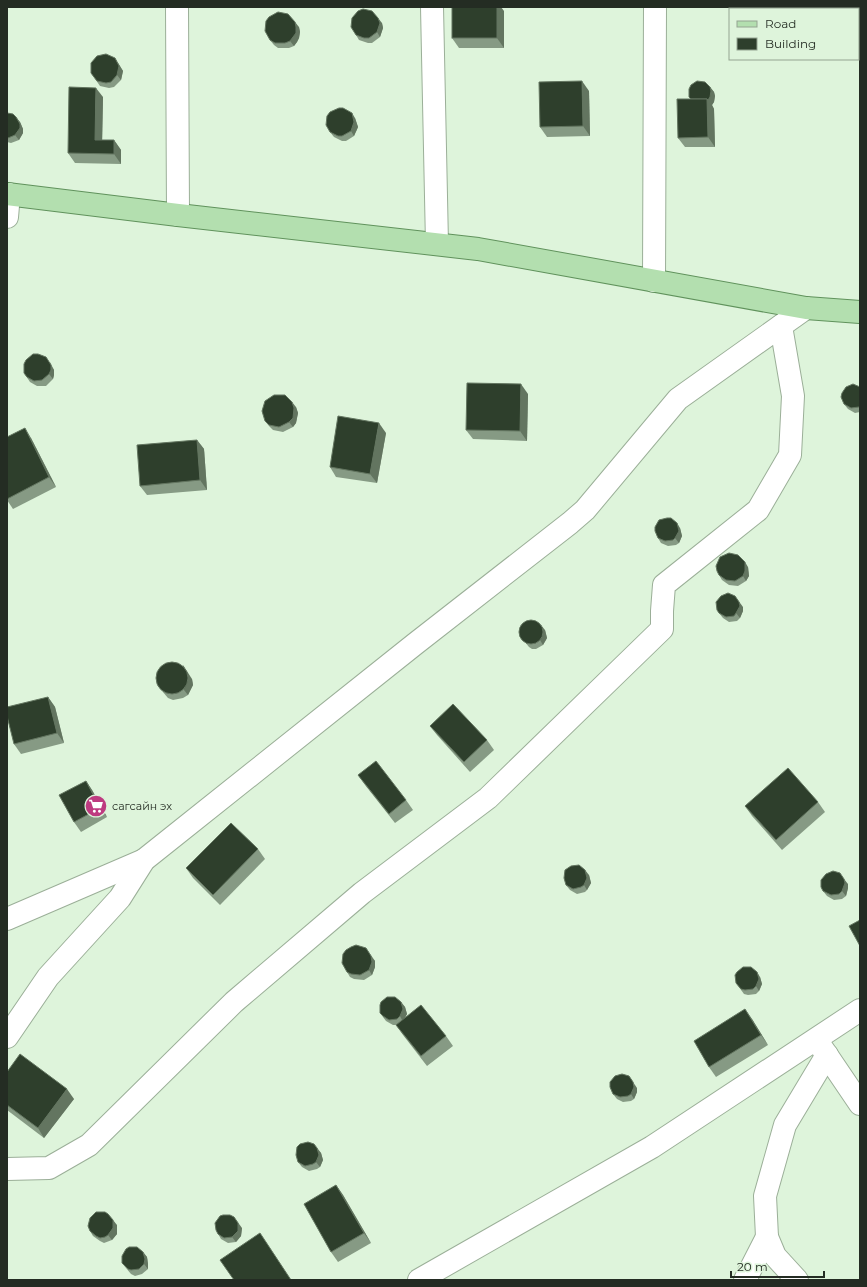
<svg xmlns="http://www.w3.org/2000/svg" width="867" height="1287" font-family="Montserrat,sans-serif">
<rect width="100%" height="100%" fill="#def4db"/>
<g fill="none" stroke-linecap="round" stroke-linejoin="round">
<!-- minor casing -->
<g stroke="#9baf98" stroke-width="24">
<g id="minor">
<path d="M177,7L178,215"/>
<path d="M432,7L437,244"/>
<path d="M7,217L9,194"/>
<path d="M654,281L655,7"/>
<path d="M7,919L144,860"/>
<path d="M7,1037L48,977L120,898L144,860L415,644L570,523L585,510L678,399L806,308"/>
<path d="M820,1045L860,1104"/>
<path d="M7,1169L49,1168L89,1145L234,1002L362,893L488,798L662,629V611L664,585L758,510L790,455L793,396L781,326"/>
<path d="M419,1280L652,1147L860,1010"/>
<path d="M745,1280L767,1237"/>
<path d="M797,1280L775,1256L767,1237L765,1196L785,1125L827,1055"/>
</g>
</g>
<!-- major casing -->
<g stroke="#60925c" stroke-width="24">
<path id="major" d="M7,194L178,215L478,249L806,308L860,312"/>
</g>
<!-- minor -->
<use href="#minor" stroke="#fff" stroke-width="22"/>
<!-- major -->
<use href="#major" stroke="#b3dfaf" stroke-width="22"/>
</g>
<!-- wall -->
<g fill="#869a84">
<path d="M504,11V48H459L452,38Z"/>
<path d="M382,23L383,28L380,37L372,43H368L359,40L356,35Z"/>
<path d="M299,27L300,32L299,38L297,42L294,46L289,48H278L274,45L270,40Z"/>
<path d="M118,63L123,71L121,80L114,87L109,88L100,86L91,73Z"/>
<path d="M710,87L714,92L715,96L714,102L712,105L714,109L715,147H685L678,138L691,99Z"/>
<path d="M589,91L590,136L547,137L540,127Z"/>
<path d="M103,97L102,140H114L121,150V164L75,163L68,153Z"/>
<path d="M7,113L20,122L23,129V133L19,140L11,143L7,142Z"/>
<path d="M355,118L358,127L354,136L346,141H342L334,137L330,132Z"/>
<path d="M50,362L54,370V375L53,379L46,386H37L30,382L24,373Z"/>
<path d="M860,387V412L855,413L848,409L844,404Z"/>
<path d="M528,394L527,441L473,439L466,430Z"/>
<path d="M296,407L298,413L296,423L293,427L283,432L273,430L269,426L265,421Z"/>
<path d="M386,433L377,483L336,477L330,467Z"/>
<path d="M7,437L31,438L56,487L13,509L7,500Z"/>
<path d="M197,440L204,449L207,490L147,495L140,486Z"/>
<path d="M680,528L682,536L679,543L676,545L668,546L661,543L658,538Z"/>
<path d="M748,567L749,576L746,581L738,586L729,585L722,580L719,575Z"/>
<path d="M743,607V611L740,618L737,621L729,622L723,618L719,613Z"/>
<path d="M545,630L547,638L543,645L536,649H532L529,647L520,636Z"/>
<path d="M192,679L193,685L188,695L183,698L173,700L168,698L157,685Z"/>
<path d="M48,697L55,707L64,743L21,754L14,744Z"/>
<path d="M430,726L487,740L494,750L470,772L437,735Z"/>
<path d="M358,775L406,800L413,810L395,823L365,785Z"/>
<path d="M86,781L92,790L107,817L81,832L74,822Z"/>
<path d="M818,802L825,812L782,850L752,816L745,806Z"/>
<path d="M258,849L265,859L220,905L193,878L186,868Z"/>
<path d="M589,875L591,883L587,890L585,892L577,894L570,890L566,885Z"/>
<path d="M848,884V888L846,896L842,899L834,900L827,896L823,891Z"/>
<path d="M366,948L375,961V967L372,975L364,980L354,979L350,977L347,972Z"/>
<path d="M760,977L762,984L759,991L756,994L748,995L744,994L736,983Z"/>
<path d="M401,1002L405,1007L407,1014L405,1017L446,1036L453,1046L427,1066L403,1035L396,1025H393L386,1021L380,1013Z"/>
<path d="M752,1019L768,1045L716,1077L709,1067Z"/>
<path d="M7,1072L74,1099L44,1138L7,1110Z"/>
<path d="M637,1088V1092L634,1099L631,1101L623,1102L617,1099L613,1094Z"/>
<path d="M317,1148L321,1153L323,1160L320,1167L317,1169L309,1171L302,1167L298,1162Z"/>
<path d="M336,1185L343,1195L371,1243L338,1262L331,1252Z"/>
<path d="M117,1225V1234L112,1240L104,1243L100,1241L93,1236L90,1231Z"/>
<path d="M242,1228L241,1236L236,1242L228,1243L221,1239L216,1230Z"/>
<path d="M143,1252L147,1257L148,1264V1269L142,1274L135,1276L131,1274L126,1268L122,1263Z"/>
</g>
<!-- shaded-wall -->
<g fill="#637560">
<path d="M497,7H501L504,11V48L497,38Z"/>
<path d="M378,18L382,23L383,28L380,37L377,32Z"/>
<path d="M295,22L299,27L300,32L299,38L297,42L294,46L290,41Z"/>
<path d="M115,58L123,71L121,80L117,75Z"/>
<path d="M582,81L589,91L590,136L583,126Z"/>
<path d="M710,87L714,92L715,96L714,102L712,105L714,109L715,147L708,137L707,99Z"/>
<path d="M96,88L103,97L102,149L95,140Z"/>
<path d="M352,113L355,118L358,127L354,136L351,131Z"/>
<path d="M16,117L20,122L23,129V133L19,140L15,135Z"/>
<path d="M114,140L121,150V164L114,154Z"/>
<path d="M46,357L54,370V375L53,379L49,374Z"/>
<path d="M521,384L528,394L527,441L520,431Z"/>
<path d="M292,402L296,407L298,413L296,423L293,427L289,422Z"/>
<path d="M379,423L386,433L377,483L370,474Z"/>
<path d="M25,428L31,438L56,487L49,477Z"/>
<path d="M197,440L204,449L207,490L200,480Z"/>
<path d="M677,523L680,528L682,536L679,543L675,538Z"/>
<path d="M745,562L748,567L749,576L746,581L743,576Z"/>
<path d="M735,596L743,607V611L740,618L736,613Z"/>
<path d="M541,625L545,630L547,638L543,645L540,640Z"/>
<path d="M183,665L192,679L193,685L188,695L184,690Z"/>
<path d="M48,697L55,707L64,743L57,733Z"/>
<path d="M86,781L92,790L107,817L100,808Z"/>
<path d="M585,870L589,875L591,883L587,890L584,885Z"/>
<path d="M844,879L848,884V888L846,896L842,891Z"/>
<path d="M371,956L375,961V967L372,975L369,970Z"/>
<path d="M757,972L760,977L762,984L759,991L756,986Z"/>
<path d="M401,1002L405,1007L407,1014L403,1022L400,1016Z"/>
<path d="M745,1009L752,1019L768,1045L761,1035Z"/>
<path d="M629,1076L637,1088V1092L634,1099L631,1094Z"/>
<path d="M67,1089L74,1099L44,1138L38,1128Z"/>
<path d="M317,1148L321,1153L323,1160L320,1167L316,1162Z"/>
<path d="M336,1185L343,1195L371,1243L364,1233Z"/>
<path d="M234,1217L242,1228L241,1236L236,1242L232,1237Z"/>
<path d="M113,1220L117,1225V1234L112,1240L108,1235Z"/>
<path d="M143,1252L147,1257L148,1264V1269L144,1264Z"/>
</g>
<!-- building -->
<g fill="#2e3f2c" stroke="#637560">
<rect x="452" y="7" width="45" height="31"/>
<path d="M363,9L372,11L378,18L380,23L377,32L369,38H364L356,35L351,27L352,18L358,11Z"/>
<path d="M278,12L288,14L295,22L296,27V33L290,41L285,43H275L270,40L265,31L266,21L269,17Z"/>
<path d="M106,54L115,58L119,66L117,75L111,82L106,83L97,81L91,73V63L97,56Z"/>
<path d="M582,81L583,126L540,127L539,82Z"/>
<path d="M697,81L705,82L710,87L711,91L710,97L708,100L707,99H691L689,97V89L691,85Z"/>
<path d="M69,87L96,88L95,140H114V154L68,153Z"/>
<path d="M677,99H707L708,137L678,138Z"/>
<path d="M339,108H343L352,113L354,122L351,131L342,136H338L330,132L326,125L327,116L330,112Z"/>
<path d="M7,113L13,114L16,117L20,124V128L15,135L8,138H7Z"/>
<path d="M33,354H38L46,357L51,365V370L49,374L42,380L34,381L27,377L24,373V364L26,360Z"/>
<path d="M467,383L521,384L520,431L466,430Z"/>
<path d="M853,384L860,387V406L859,407L851,408L844,404L841,397L842,393L846,387Z"/>
<path d="M274,395H285L292,402L294,408L293,418L289,422L279,427L269,425L265,421L262,411L265,401Z"/>
<path d="M338,416L379,423L370,474L330,467Z"/>
<path d="M25,428L49,477L7,499V437Z"/>
<path d="M197,440L200,480L140,486L137,445Z"/>
<path d="M667,518H671L677,523L679,531L675,538L673,540L665,541L658,538L655,531V527L659,520Z"/>
<path d="M729,553L738,555L745,562V571L743,576L735,581L726,580L719,575L717,571L716,566L720,557Z"/>
<path d="M728,593L735,596L739,602L740,606L736,613L734,616L726,617L719,613L717,610L716,602L721,596Z"/>
<circle cx="531" cy="632" r="12"/>
<circle cx="172" cy="678" r="16"/>
<path d="M48,697L57,733L14,744L7,716V707Z"/>
<path d="M453,704L487,740L464,762L430,726Z"/>
<path d="M376,761L406,800L389,814L358,775Z"/>
<path d="M788,768L818,802L776,840L745,806Z"/>
<path d="M86,781L100,808L74,822L59,795Z"/>
<path d="M231,823L258,849L213,895L186,868Z"/>
<path d="M579,865L585,870L587,878L584,885L581,887L573,889L566,885L564,878L565,870L571,866Z"/>
<path d="M833,871L840,873L844,879L845,883L842,891L839,894L831,895L823,891L821,887V880L826,874Z"/>
<path d="M860,920V946L849,926Z"/>
<path d="M356,945L366,948L371,956L372,962L369,970L360,975L351,974L347,972L342,963L343,954L346,950L351,947Z"/>
<path d="M743,967H751L757,972L759,979L756,986L753,989L745,990L741,989L736,983L735,975L737,972Z"/>
<path d="M387,997H395L401,1002L403,1009L400,1016L397,1019L389,1020L383,1016L380,1013V1005L381,1002Z"/>
<path d="M421,1005L446,1036L421,1056L396,1025Z"/>
<path d="M745,1009L761,1035L709,1067L694,1041Z"/>
<path d="M20,1054L67,1089L38,1128L7,1105V1072Z"/>
<path d="M622,1074L629,1076L633,1082L634,1087L631,1094L628,1096L620,1097L613,1094L610,1087V1082L615,1076Z"/>
<path d="M308,1142L314,1144L317,1148L319,1155L316,1162L313,1164L305,1166L298,1162L296,1155L297,1147L300,1144Z"/>
<path d="M336,1185L364,1233L331,1252L304,1204Z"/>
<path d="M96,1212H105L108,1214L113,1220V1228L108,1235L105,1237L100,1238L96,1236L90,1231L88,1226L90,1218Z"/>
<path d="M223,1215H230L234,1217L238,1223V1231L232,1237L224,1238L218,1234L216,1230L215,1223L220,1216Z"/>
<path d="M260,1233L291,1280H234L220,1260Z"/>
<path d="M129,1247H137L143,1252L145,1259L144,1264L139,1269L131,1270L128,1269L122,1263V1256L126,1249Z"/>
</g>
<!-- icons -->
<defs>
<g id="supermarket-disc" transform="scale(1.15)"><circle r="9.5" fill="#be3b80" stroke="#def4db"/><path d="M-6-5.5h2.5l.6 2H6L4.5 2H-2.5L-4.4-4H-6ZM-1.5 3.2a1.3 1.3 0 1 0 .1 0ZM3 3.2a1.3 1.3 0 1 0 .1 0Z" fill="#fff"/></g>
</defs>
<g fill-rule="evenodd">
<use href="#supermarket-disc" x="96" y="806"/>
</g>
<g text-anchor="middle" dominant-baseline="central" stroke-width="4" stroke-linejoin="round" paint-order="stroke">
<!-- poi labels -->
<g font-size="11" fill="#242c23" stroke="#def4db" text-anchor="start">
<text x="112" y="806">сагсайн эх</text>
</g>
</g>
<!-- border -->
<rect width="867" height="1287" fill="none" stroke="#242c23" stroke-width="16"/>
<!-- legend -->
<rect x="729" y="8" width="130" height="52" fill="#def4db" stroke="#94a491"/>
<rect x="737" y="21" width="20" height="6" fill="#b3dfaf" stroke="#94a491"/>
<text x="765" y="28" font-size="12" fill="#242c23">Road</text>
<rect x="737" y="38" width="20" height="12" fill="#2e3f2c" stroke="#94a491"/>
<text x="765" y="48" font-size="12" fill="#242c23">Building</text>
<!-- scale -->
<path d="M731 1271v6h93v-6" fill="none" stroke="#242c23" stroke-width="2"/>
<text x="737" y="1271" font-size="12" fill="#242c23" stroke="#def4db" stroke-width="3" paint-order="stroke">20 m</text>
</svg>
